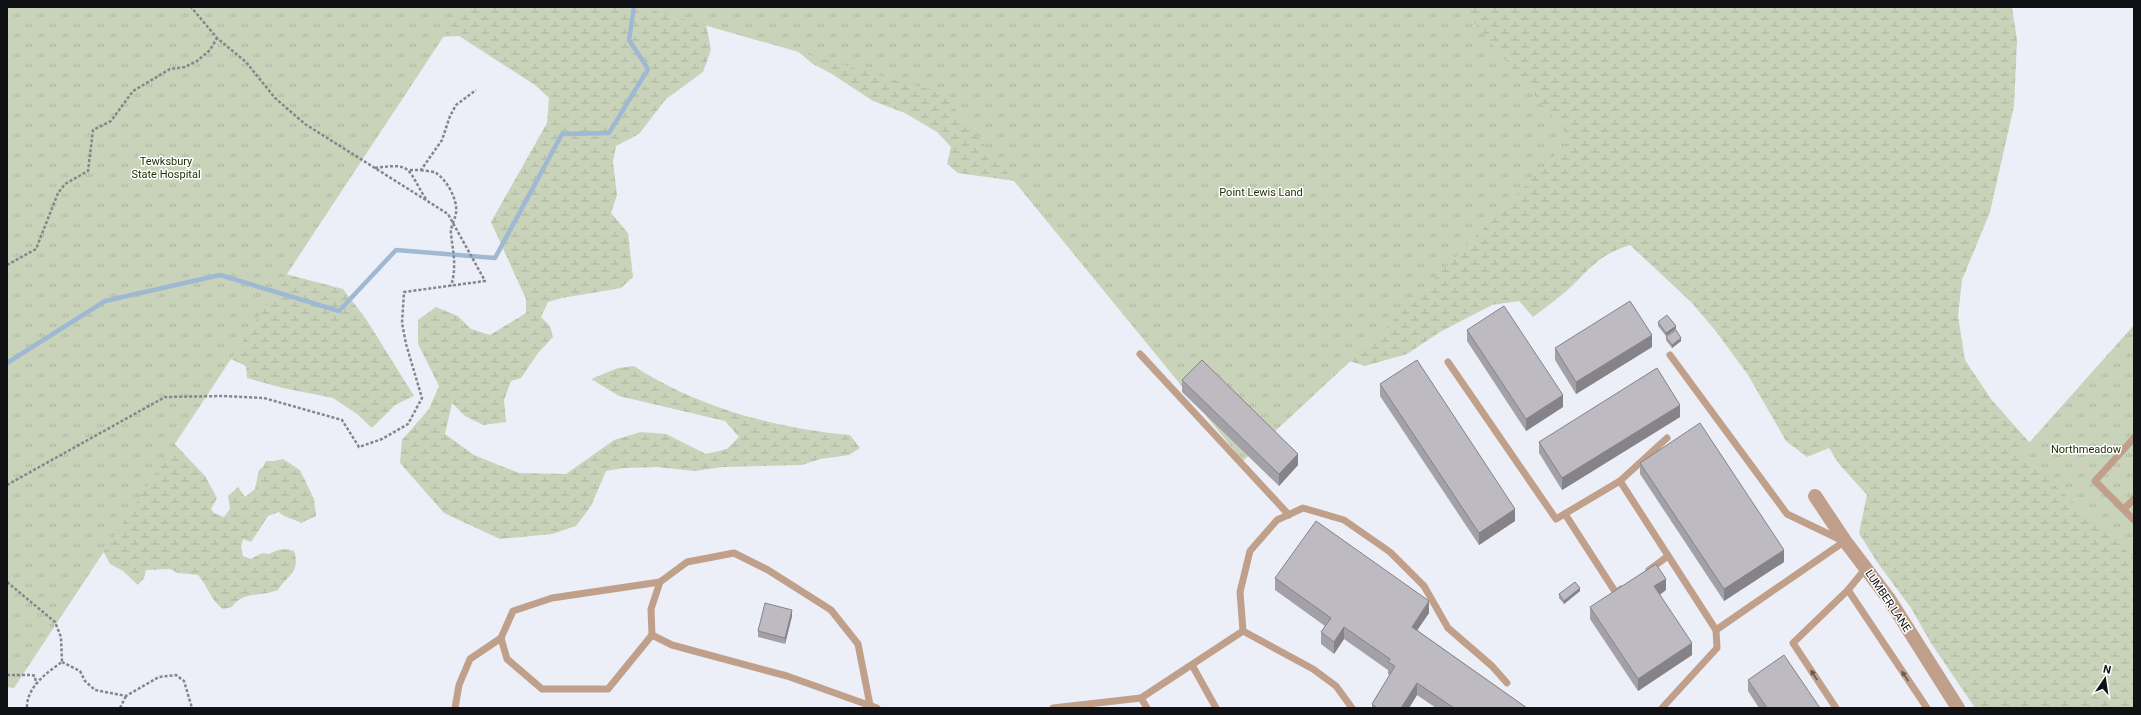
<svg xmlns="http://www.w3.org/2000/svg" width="2141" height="715" font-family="Roboto,sans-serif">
<defs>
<pattern id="wetland-marsh" width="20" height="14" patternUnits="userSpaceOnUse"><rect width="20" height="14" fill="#c9d3ba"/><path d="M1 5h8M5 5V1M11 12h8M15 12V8" fill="none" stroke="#acb49f"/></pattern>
<pattern id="park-tufts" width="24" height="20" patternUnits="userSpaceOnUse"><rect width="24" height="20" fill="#c9d3ba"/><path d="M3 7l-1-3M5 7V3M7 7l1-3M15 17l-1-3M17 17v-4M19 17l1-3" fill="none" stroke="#acb49f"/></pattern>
</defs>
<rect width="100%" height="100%" fill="#eceff8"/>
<!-- wetland -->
<g fill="url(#wetland-marsh)">
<path d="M293,7H703L711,50L703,72L666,99L639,134L616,146L613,162L617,195L611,213L628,233L633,277L621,288L562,298L548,302L541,317L550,326L553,337L538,353L521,378L511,381L504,400L506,422L483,425L465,416L452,403L445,434L474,455L519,473L566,474L614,440L641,432L666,434L706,454L727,449L739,437L725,421L619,396L591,379L618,368L634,366C696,407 777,429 850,435L860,448L849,455L820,459L802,465L722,467L695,471L657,467L624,468L606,471L591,506L576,526L552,534L500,539L444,513L400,463L402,440L429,409L439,386L418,344V320L436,307L458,316L471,329L490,335L526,313V299L491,222L547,123L549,98L535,85L459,36L393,39Z"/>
<path d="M757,7H2012L2017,40L2014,106L1990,212L1962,280L1958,316L1965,360L1991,399L2037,451L2134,554V708H1975L1931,643L1911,608L1877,562L1859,533L1867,495L1839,464L1829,448L1807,457L1786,441L1748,375L1715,330L1691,302L1630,245C1601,254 1592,266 1572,286C1560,297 1546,307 1533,317L1519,301L1492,305L1440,332L1407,354L1365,366L1303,346L1015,181L958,173L947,164L951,147L937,132L905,113L873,101L832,74L813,64L784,40Z"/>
<path d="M255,266L343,289L366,319L414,396L395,405L372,428L357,414L333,398L283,388L247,378L246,366L211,350Z"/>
<path d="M169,438L205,476L217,498L211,509L214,513L224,517L230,509L228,496L238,487L245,497L255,489L259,470L264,466L266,461H275L283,459L300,470L314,499L316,516L301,523C293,518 286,519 279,512L268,516L251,542L243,539L241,547L243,556L251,559L262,553L269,554C278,549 284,548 294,551C301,573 287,575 278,590C261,597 243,591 232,607L223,609C210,600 208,586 198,575L178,573L170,569L146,570L144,578L138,585L123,571L110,564L101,547Z"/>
</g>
<!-- park -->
<g fill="url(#park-tufts)">
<path d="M7,7H463L14,688L7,687Z"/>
<path d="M641,7H1461L1571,139L1387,327L1243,461L942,93Z"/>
<path d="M2134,325V558L2020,453Z"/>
</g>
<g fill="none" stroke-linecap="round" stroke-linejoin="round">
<!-- stream -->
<path stroke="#9fb8d3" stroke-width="4.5" d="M7,363L105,301L220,275L339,311L396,250L495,258L562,134L609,133L648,69L629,40L634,7"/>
<!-- path -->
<g stroke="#83868c" stroke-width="2.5" stroke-dasharray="3 2" stroke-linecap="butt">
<path d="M375,168C414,162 407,170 426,199"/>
<path d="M410,170H421L442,140L450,116L456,105L476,90"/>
<path d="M421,170C425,171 432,171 436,173C447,180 458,200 456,213C455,220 450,227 451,234C453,252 457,267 451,286"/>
<path d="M7,265L36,249L58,193L65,184L88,171L93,130L111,121L133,91L170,69L185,67L197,61L210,50L217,38"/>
<path d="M7,485L165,397L223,396L264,398L342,420L359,447L382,439L408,424L422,398L406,344L402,323L404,292L485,281L448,214L305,124L275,98L246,62L217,38L191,7"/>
<path d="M7,582L55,622L61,637L62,662C47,672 26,688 27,708"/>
<path d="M62,662L80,671L85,681L95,690L126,696L159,677L176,675L184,681L192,708"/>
<path d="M7,675H32L35,676L36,684"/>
<path d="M120,708L126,696"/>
</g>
<!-- lane -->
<g stroke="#c0a08a" stroke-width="7">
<path d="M1140,354L1289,515"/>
<path d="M1670,355L1787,514L1841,540"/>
<path d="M1448,362L1556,519L1620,481L1716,630L1845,541"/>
<path d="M2134,438L2095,481L2134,520"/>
<path d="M1620,481L1667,438"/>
<path d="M2124,509L2134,499"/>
<path d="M1565,514L1616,593L1621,589"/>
<path d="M1866,568L1848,590L1927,708"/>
<path d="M1649,570L1668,556"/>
<path d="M1243,631L1240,592L1250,551L1277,520L1303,508L1344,520L1390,552L1424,586L1448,628L1492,666L1507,683"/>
<path d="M1243,631L1313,669L1336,686L1352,708"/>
<path d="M652,635L608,689H542L507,659L501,638L513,611L552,598L660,582"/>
<path d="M1192,665L1216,708"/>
<path d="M870,705L858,644L831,610L768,570L734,553L687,562L660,582L651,609L652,635L672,645L787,676L877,708"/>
<path d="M455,708L459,685L470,659L501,638"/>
<path d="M1053,708L1141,698"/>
<path d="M1147,708L1141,698L1243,631"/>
<path d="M1662,708L1717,648L1716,630"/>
<path d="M1836,708L1793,643L1848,590"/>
</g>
<!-- street -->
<path stroke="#c0a08a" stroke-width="14" d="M1815,496L1845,541L1889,599L1958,708"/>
</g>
<!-- wall -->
<g fill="#a3a0a7">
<path d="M1658,322L1676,329L1666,336L1658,326Z"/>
<path d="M1467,330L1563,407L1526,431L1467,341Z"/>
<path d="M1666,337L1681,341L1672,348L1666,340Z"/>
<path d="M1652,347L1576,394L1555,360V348Z"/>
<path d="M1182,380L1298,465L1279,486L1182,392Z"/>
<path d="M1380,384L1515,521L1479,545L1380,396Z"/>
<path d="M1680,417L1562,490L1539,453V442Z"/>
<path d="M1640,463L1784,562L1724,601L1640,474Z"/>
<path d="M1275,578L1429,613L1417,630L1527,708H1436L1417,695L1409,708H1372V704L1390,675L1388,674V670L1344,639L1334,654L1321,644V632L1325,626L1275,590Z"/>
<path d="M1666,590L1660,595L1692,655L1638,691L1590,619V607Z"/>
<path d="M1580,591L1564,604L1559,598V594Z"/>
<path d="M792,616L785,644L758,637V631Z"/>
<path d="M1748,680L1820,708H1759L1748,691Z"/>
</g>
<!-- shaded-wall -->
<g fill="#858288">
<path d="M1676,326V329L1666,336V333Z"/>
<path d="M1652,335V347L1576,394V382Z"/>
<path d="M1681,338V341L1672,348V345Z"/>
<path d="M1563,395V407L1526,431V419Z"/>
<path d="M1680,405V417L1562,490V478Z"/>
<path d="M1298,454V465L1279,486V474Z"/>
<path d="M1515,509V521L1479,545V533Z"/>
<path d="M1784,550V562L1724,601V589Z"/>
<path d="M1666,579V590L1654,598V586Z"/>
<path d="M1580,588V591L1564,604V601Z"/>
<path d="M1429,601V613L1412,638V627Z"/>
<path d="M792,610V616L785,644V638Z"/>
<path d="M1344,627V639L1334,654V642Z"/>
<path d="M1692,643V655L1638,691V679Z"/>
<path d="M1417,683V695L1409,708H1401Z"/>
</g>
<!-- building -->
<g fill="#bebac2" stroke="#858288">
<path d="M1630,301L1652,335L1576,382L1555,348Z"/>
<path d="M1504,306L1563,395L1526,419L1467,330Z"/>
<path d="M1667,315L1676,326L1666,333L1658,322Z"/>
<path d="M1676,330L1681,338L1672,345L1666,337Z"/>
<path d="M1202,360L1298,454L1279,474L1182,380Z"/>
<path d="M1417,360L1515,509L1479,533L1380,384Z"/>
<path d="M1657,368L1680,405L1562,478L1539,442Z"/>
<path d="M1700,423L1784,550L1724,589L1640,463Z"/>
<path d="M1316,521L1429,601L1412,627L1527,708H1454L1417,683L1401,708H1377L1372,704L1395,666L1388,662L1390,659L1344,627L1334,642L1321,632L1331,618L1275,578Z"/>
<path d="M1656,564L1666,579L1654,586L1692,643L1638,679L1590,607Z"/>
<path d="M1575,582L1580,588L1564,601L1559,594Z"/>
<path d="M765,603L792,610L785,638L758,631Z"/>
<path d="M1784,655L1820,708H1767L1748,680Z"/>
</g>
<!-- one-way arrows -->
<defs><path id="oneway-solid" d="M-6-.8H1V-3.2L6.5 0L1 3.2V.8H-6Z"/></defs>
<g fill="#68584f">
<use href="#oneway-solid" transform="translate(1814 675) rotate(-123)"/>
<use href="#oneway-solid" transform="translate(1905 676) rotate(-124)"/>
</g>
<g text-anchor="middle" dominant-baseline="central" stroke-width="3" stroke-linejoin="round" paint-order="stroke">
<!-- park labels -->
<g font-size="11" fill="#243109" stroke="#fff">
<text x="166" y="161">Tewksbury<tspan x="166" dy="13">State Hospital</tspan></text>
<text x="1261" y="192">Point Lewis Land</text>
<text x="2086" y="449">Northmeadow</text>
</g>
<!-- street labels -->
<g font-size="11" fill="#101114" stroke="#fff">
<text transform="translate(1888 601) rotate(56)">LUMBER LANE</text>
</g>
</g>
<!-- border -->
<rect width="2141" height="715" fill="none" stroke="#101114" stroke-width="16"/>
<!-- north arrow -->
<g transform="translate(2105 679) rotate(13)" stroke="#ffffff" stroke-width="3" paint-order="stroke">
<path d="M0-3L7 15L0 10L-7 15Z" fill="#101114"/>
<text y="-6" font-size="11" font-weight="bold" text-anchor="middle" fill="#101114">N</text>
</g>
</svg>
